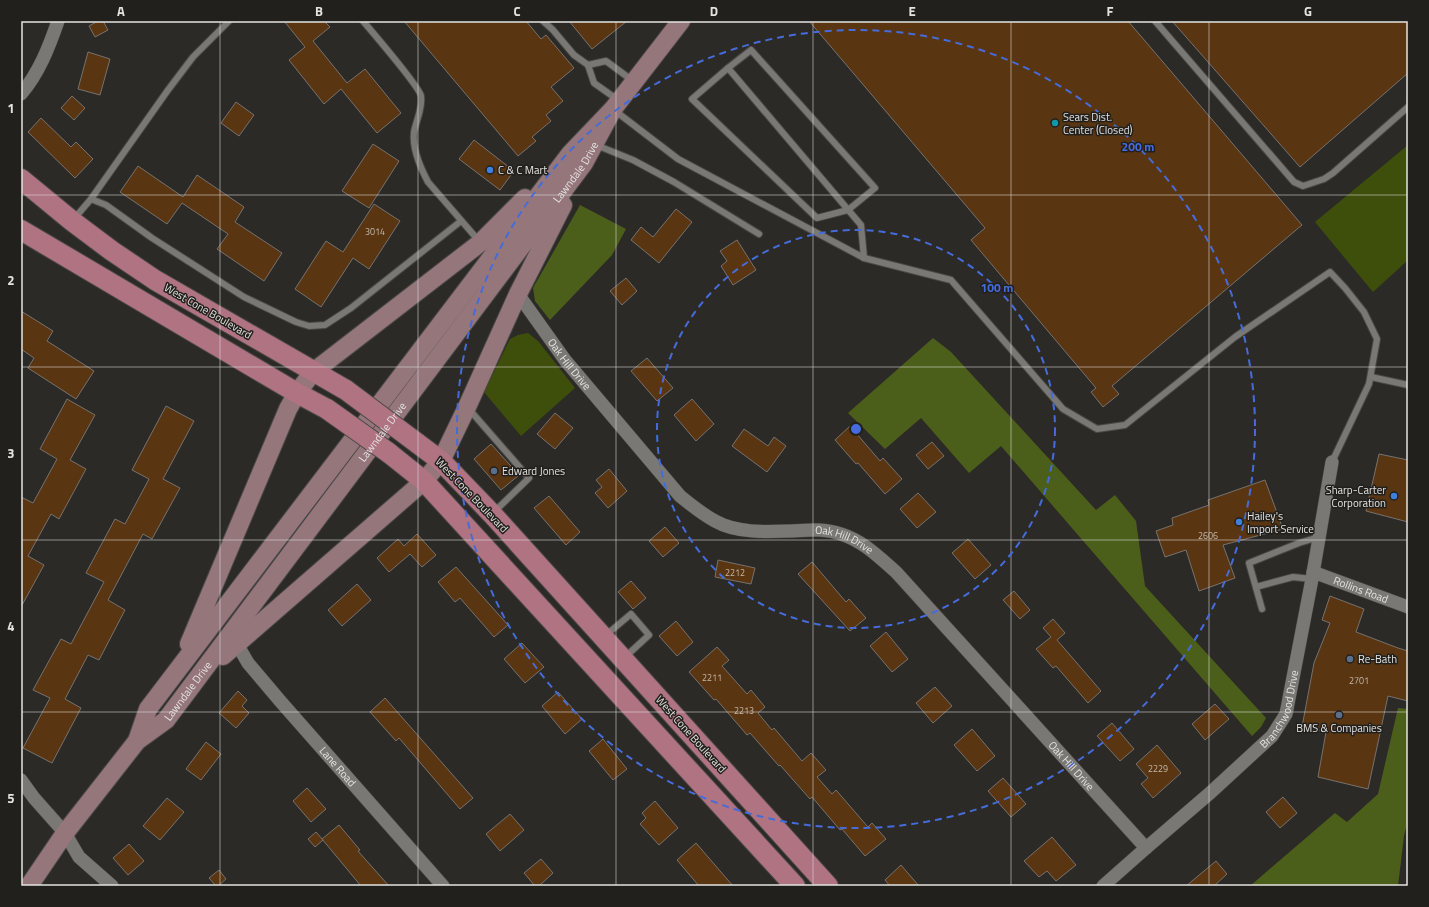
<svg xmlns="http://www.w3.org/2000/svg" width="1429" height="907" font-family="'Titillium Web',sans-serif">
<rect width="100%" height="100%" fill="#2c2a27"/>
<!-- green -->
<g fill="#3d4f0b">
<path d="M1408,145V260L1373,292L1315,222Z"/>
<path d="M528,333L538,341L575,388L521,436L484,392L510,339L518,335Z"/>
</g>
<!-- forest -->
<g fill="#4b5f1a">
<path d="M580,205L626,229L612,255L550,320L535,301L533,288Z"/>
<path d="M933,338L951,352L1096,510L1115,495L1136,521L1145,586L1266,718L1261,727L1252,736L1001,446L969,473L921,418L885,449L848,413Z"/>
<path d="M1398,708L1408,709V820L1404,836L1398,886H1250L1335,813L1347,822L1378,794Z"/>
</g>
<!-- building -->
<g fill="#5a3511" stroke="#76726f">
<path d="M98,21H103L108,30L95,37L89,26Z"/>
<path d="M284,21H324L330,27L313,41L347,83L365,69L401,113L377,133L341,89L324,104L289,60L305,47Z"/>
<path d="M404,21H526L541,39L546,35L574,68L551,87L563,101L546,115L551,121L532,137L536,141L518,156Z"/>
<path d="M569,21H627L592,49Z"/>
<path d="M809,21H1128L1302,225L1112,386L1119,394L1103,407L1091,392L1096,388L971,240L985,228Z"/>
<path d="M1172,21H1408V73L1300,167Z"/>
<path d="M88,52L110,59L100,95L78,89Z"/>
<path d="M72,96L85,108L74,120L61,108Z"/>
<path d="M236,102L254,115L239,136L221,123Z"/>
<path d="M41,118L71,147L76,142L93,159L75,178L28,132Z"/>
<path d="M474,140L514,171L500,190L459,159Z"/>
<path d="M373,144L399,161L369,208L342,191Z"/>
<path d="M138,166L183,197L197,175L244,207L235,222L282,253L264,281L217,249L228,234L182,203L167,224L120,192Z"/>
<path d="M374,204L400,221L369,269L353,258L321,307L295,289L326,241L343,252Z"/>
<path d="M676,209L692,222L659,263L631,240L641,227L653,237Z"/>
<path d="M737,240L756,270L733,285L721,266L727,261L720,251Z"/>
<path d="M626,278L637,291L622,305L610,291Z"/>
<path d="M21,311L53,331L47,341L94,371L76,399L28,368L34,358L21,349Z"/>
<path d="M647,358L673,388L657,401L631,371Z"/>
<path d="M67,399L95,415L70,460L86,469L59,519L51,514L28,556L44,565L21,607V497L33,503L57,459L40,449Z"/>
<path d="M692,399L714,424L696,441L674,415Z"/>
<path d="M166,406L194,421L163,479L180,488L152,539L143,534L108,600L125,610L99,660L88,655L65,699L81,708L52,763L23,748L50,698L33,690L61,639L71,644L104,582L86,573L115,519L125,524L149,479L132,470Z"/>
<path d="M555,413L573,428L555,449L537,434Z"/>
<path d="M850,426L880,461L883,458L902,479L885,494L858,463L856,464L835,440Z"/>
<path d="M744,429L768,446L774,437L786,446L767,472L732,446Z"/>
<path d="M932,442L944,456L928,469L916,455Z"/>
<path d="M491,444L519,475L501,490L474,459Z"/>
<path d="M1379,454L1408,460V522L1366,511Z"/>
<path d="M609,469L627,491L608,508L595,493L602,487L596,480Z"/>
<path d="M1265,480L1283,529L1223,545L1235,578L1199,591L1186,550L1165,557L1156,531L1173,525L1172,518L1209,505L1208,500Z"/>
<path d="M918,493L936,512L917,528L900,509Z"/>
<path d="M549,496L580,532L566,545L534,508Z"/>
<path d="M665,527L679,543L663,557L649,541Z"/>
<path d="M417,534L436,555L422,567L410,554L389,572L377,558L398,539L404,546Z"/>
<path d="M968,539L991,565L975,579L952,553Z"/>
<path d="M718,560L755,568L751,584L715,577Z"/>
<path d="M812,562L846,602L849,599L866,618L850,631L798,574Z"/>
<path d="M456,567L508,625L494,637L460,598L455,602L438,582Z"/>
<path d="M631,581L646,598L633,609L618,592Z"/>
<path d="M357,584L371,600L342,626L328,610Z"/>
<path d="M1014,591L1030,610L1020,619L1003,600Z"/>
<path d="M1330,596L1364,609L1356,632L1398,648L1408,651V701L1388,696L1368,789L1318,777L1326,732L1302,727L1314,663L1330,623L1322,620Z"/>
<path d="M1053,619L1065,633L1057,640L1101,691L1088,703L1056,666L1053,668L1036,649L1051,637L1043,628Z"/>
<path d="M676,621L693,642L677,656L659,636Z"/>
<path d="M886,632L908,659L892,672L870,646Z"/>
<path d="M522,643L544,667L525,683L504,659Z"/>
<path d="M717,647L729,660L722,666L747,694L751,690L765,707L758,713L772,730L774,728L802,761L811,753L826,770L817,777L832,794L836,790L868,827L872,823L886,839L865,856L842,829L840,830L812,797L810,799L780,765L779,766L750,733L747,735L716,699L714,700L689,672Z"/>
<path d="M935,687L952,706L933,723L916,703Z"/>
<path d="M238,691L247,700L242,706L249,713L236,728L219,713Z"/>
<path d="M558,692L582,719L565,734L542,706Z"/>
<path d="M385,698L473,798L460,809L399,738L396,741L370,712Z"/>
<path d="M1215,704L1229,719L1205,740L1192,724Z"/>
<path d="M1112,723L1134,749L1120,761L1097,736Z"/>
<path d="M972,729L995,756L977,771L954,745Z"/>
<path d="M603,739L627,769L613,780L589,751Z"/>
<path d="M206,742L221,754L201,780L186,769Z"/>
<path d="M1157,745L1181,773L1153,798L1141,784L1148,778L1136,764Z"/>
<path d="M1003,778L1026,804L1011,817L988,791Z"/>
<path d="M307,788L326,809L311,822L293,801Z"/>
<path d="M1283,797L1297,813L1280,828L1266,812Z"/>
<path d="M167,798L184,812L160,840L143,826Z"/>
<path d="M655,801L678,828L659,845L640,824L646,818L642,813Z"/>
<path d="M510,814L524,830L500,851L486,834Z"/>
<path d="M339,825L360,850L358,851L389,886H361L322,839Z"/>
<path d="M316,832L323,840L315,847L308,839Z"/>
<path d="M1052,837L1076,865L1056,881L1047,871L1039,877L1024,861Z"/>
<path d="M696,843L733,886H699L677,860Z"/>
<path d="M129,844L144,861L128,875L113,858Z"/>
<path d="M541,859L553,873L539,886H535L524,873Z"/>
<path d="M1216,861L1227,874L1214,886H1186Z"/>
<path d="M901,865L919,886H890L885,880Z"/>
<path d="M219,870L226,879L218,886H216L209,878Z"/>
</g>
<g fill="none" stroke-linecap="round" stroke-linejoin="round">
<!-- service casing -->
<g stroke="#4a4846" stroke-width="8">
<g id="service">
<path d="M363,21C373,33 419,86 421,96C423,108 416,121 414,132C412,149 420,167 428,182L479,241"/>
<path d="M543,21L553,30L574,55L588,65L594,83L618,100"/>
<path d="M1155,21L1294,182L1303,186L1324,179L1333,173L1408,107"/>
<path d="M751,50L875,188L848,210L817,218L692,99L728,68Z"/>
<path d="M588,65L606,61L633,81"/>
<path d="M728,68L861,225L864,258"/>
<path d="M614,110L678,159L864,258L951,280L1063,409L1097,429L1125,425L1235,337L1330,272L1345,288L1364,312L1377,339L1369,384L1332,462"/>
<path d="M596,145L633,160L674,182L759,234"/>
<path d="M91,199L106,205L152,238L244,297L296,322L309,326L325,325L351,308L461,221"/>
<path d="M73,220L91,199L168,90L193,57L229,21"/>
<path d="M1371,377L1408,385"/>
<path d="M468,408L529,478L493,513"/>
<path d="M1256,587L1293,577L1312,579"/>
<path d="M1262,609L1249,563L1299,543L1319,537"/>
<path d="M606,635L631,614L649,635L624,658"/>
</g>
</g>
<!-- minor casing -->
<g stroke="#4a4846" stroke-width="14">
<g id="minor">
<path d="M21,94C39,73 49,47 58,21"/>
<path id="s1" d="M518,294L565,360L680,496C691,505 702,514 715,521C736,533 766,532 790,531C807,530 825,528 841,534C863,541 879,557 896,572L1146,848"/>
<path id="s2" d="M1313,572L1408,607"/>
<path id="s3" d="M237,644L248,663L281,702L443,886"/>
<path d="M21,780L34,798L65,833L79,857L112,886"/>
<path id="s4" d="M1103,886L1146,848L1210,793L1272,736L1286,714L1312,579L1332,462"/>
</g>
</g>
<!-- secondary casing -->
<g stroke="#4a4846" stroke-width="20">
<g id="secondary">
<path d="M189,644L288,409L297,393L313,372L480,243L525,198"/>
<path d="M223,656L424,481L441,461L467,407L518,294L563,205"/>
<path d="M137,741L148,709L570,154L613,109L681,21"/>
<path id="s5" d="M29,886L65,833L137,741L166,720L584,163L613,109"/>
</g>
</g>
<!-- primary casing -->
<g stroke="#4a4846" stroke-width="22">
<g id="primary">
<path d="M21,179L72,221L112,251L155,280L346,390"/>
<path d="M21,230L297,393L327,409"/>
<path d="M417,443L441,461L492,514L828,886"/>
<path d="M389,453L424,481L795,886"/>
</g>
</g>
<!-- service -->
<use href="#service" stroke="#7a7874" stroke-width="6"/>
<!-- minor -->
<use href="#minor" stroke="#7a7874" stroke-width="13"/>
<!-- secondary -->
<use href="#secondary" stroke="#95767a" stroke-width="18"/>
<!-- primary -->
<use href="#primary" stroke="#af7381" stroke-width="20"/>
<!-- primary-bridge casing -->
<g stroke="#4a4846" stroke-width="22" stroke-linecap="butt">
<g id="primary-bridge">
<path d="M346,390L417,443"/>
<path d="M327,409L389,453"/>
</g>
</g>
<!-- primary-bridge -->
<use href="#primary-bridge" stroke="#af7381" stroke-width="20"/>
</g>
<!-- grid -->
<path fill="none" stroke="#e4e3e1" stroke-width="1" stroke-opacity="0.55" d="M220,21V886M418,21V886M616,21V886M813,21V886M1011,21V886M1209,21V886M21,195H1408M21,367H1408M21,540H1408M21,712H1408"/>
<!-- distance rings -->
<g fill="none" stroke="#456cda" stroke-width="2" stroke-dasharray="7 5">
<circle cx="856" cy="429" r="199"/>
<circle cx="856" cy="429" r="399"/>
</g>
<!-- markers -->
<circle fill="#0f9aa8" stroke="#22201d" stroke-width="1.5" cx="1055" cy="123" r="4"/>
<g fill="#3f7fe0" stroke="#22201d" stroke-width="1.5">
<circle cx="490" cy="170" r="4"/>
<circle cx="1394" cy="496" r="4"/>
<circle cx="1239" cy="522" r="4"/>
</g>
<g fill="#5c6f8a" stroke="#22201d" stroke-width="1.5">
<circle cx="494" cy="471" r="4"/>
<circle cx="1350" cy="659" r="4"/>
<circle cx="1339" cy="715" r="4"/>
</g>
<g text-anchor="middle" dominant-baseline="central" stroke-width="3" stroke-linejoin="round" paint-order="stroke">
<!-- number labels -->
<g font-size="9" fill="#c2b8ad">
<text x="375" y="231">3014</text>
<text x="1208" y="535">2606</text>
<text x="735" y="572">2212</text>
<text x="712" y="677">2211</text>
<text x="1359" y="680">2701</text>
<text x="744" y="710">2213</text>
<text x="1158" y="768">2229</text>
</g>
<!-- poi labels -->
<g font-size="11" fill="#e4e3e1" stroke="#22201d" text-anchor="start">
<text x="1063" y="117">Sears Dist.<tspan x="1063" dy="13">Center (Closed)</tspan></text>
<text x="498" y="170">C &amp; C Mart</text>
<text x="502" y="471">Edward Jones</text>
<text x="1386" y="490" text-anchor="end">Sharp-Carter<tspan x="1386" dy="13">Corporation</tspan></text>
<text x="1247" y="516">Hailey's<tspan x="1247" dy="13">Import Service</tspan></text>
<text x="1358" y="659">Re-Bath</text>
<text x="1339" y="728" text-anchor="middle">BMS &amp; Companies</text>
</g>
<!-- street labels -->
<g font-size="11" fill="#e4e3e1" stroke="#22201d">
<text stroke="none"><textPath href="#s5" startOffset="901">Lawndale Drive</textPath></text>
<text transform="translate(208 311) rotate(30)">West Cone Boulevard</text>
<text stroke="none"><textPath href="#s1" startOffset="87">Oak Hill Drive</textPath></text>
<text stroke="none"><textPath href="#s5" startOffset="577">Lawndale Drive</textPath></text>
<text transform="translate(472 495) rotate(46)">West Cone Boulevard</text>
<text stroke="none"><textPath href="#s1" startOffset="435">Oak Hill Drive</textPath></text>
<text stroke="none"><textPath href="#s2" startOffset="51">Rollins Road</textPath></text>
<text stroke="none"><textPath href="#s5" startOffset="253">Lawndale Drive</textPath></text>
<text stroke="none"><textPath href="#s4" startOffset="254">Branchwood Drive</textPath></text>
<text transform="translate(691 734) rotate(48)">West Cone Boulevard</text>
<text stroke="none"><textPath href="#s1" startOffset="759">Oak Hill Drive</textPath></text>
<text stroke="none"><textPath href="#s3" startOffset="159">Lane Road</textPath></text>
</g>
</g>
<circle cx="856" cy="429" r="6" fill="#456cda" stroke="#22201d" stroke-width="2"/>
<g font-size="12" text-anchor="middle" font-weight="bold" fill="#456cda" stroke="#22201d" stroke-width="3" stroke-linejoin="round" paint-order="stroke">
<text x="1138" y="151">200 m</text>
<text x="997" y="292">100 m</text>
</g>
<!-- border -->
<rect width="1429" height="907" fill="none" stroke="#22201d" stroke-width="44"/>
<rect x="22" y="22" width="1385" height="863" fill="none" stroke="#e4e3e1" stroke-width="1.5"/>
<g font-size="13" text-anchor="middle" font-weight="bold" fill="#e4e3e1">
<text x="121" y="16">A</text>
<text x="319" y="16">B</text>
<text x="517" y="16">C</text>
<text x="714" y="16">D</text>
<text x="912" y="16">E</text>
<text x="1110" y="16">F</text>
<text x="1308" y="16">G</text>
<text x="11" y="113">1</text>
<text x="11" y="285">2</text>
<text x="11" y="458">3</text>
<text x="11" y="631">4</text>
<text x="11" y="803">5</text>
</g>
</svg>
